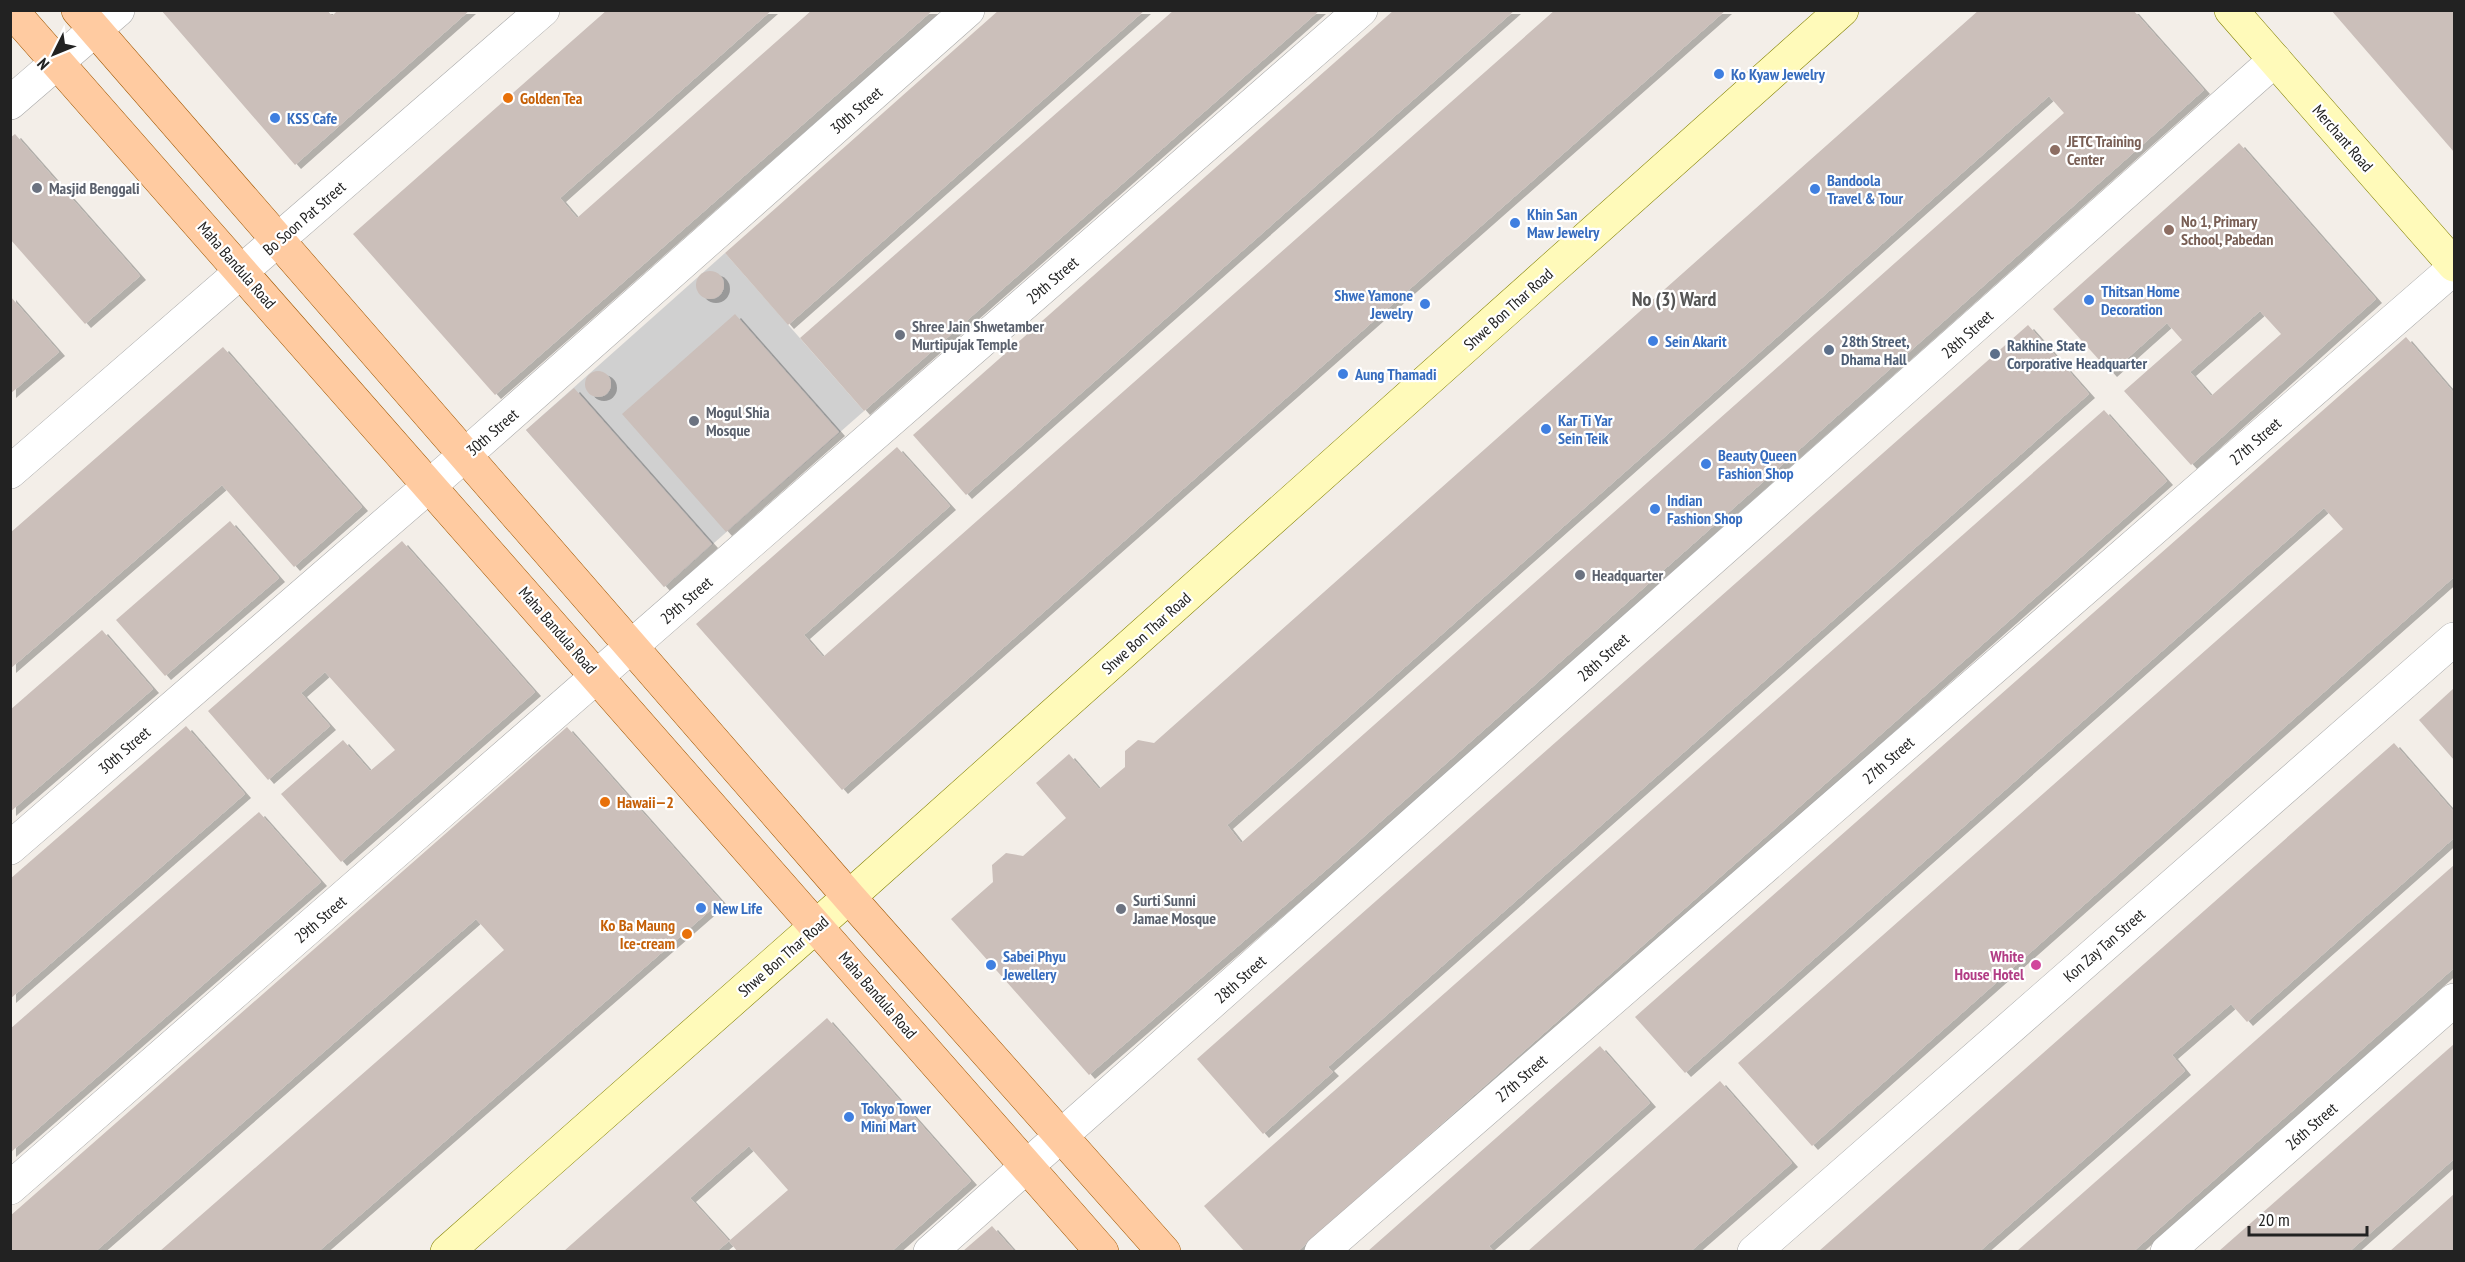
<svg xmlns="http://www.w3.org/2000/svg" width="2465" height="1262" font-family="'PT Sans Narrow',sans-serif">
<defs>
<filter id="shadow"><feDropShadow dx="6" dy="4" stdDeviation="0" flood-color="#0004"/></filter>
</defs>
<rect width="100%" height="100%" fill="#f3eee8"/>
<!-- religious -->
<path fill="#d0d0d0" d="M725,253L864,411L664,587L526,430Z"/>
<!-- building -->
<g fill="#cbbfba" fill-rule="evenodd" filter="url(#shadow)">
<path d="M161,10H327L332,16L338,10H470L295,165Z"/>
<path d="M607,10H772L560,198L577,218L812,10H933L495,395L353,234Z"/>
<path d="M999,10H1145L788,325L725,253Z"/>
<path d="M1174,10H1320L864,411L800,338Z"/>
<path d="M1394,10H1515L966,495L913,435Z"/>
<path d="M1555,10H1726L842,790L696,624L897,447L950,506L804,635L823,657Z"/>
<path d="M1979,10H2133L2204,90L1333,864L1089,1075L951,919L993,882L992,865L1006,853L1023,856L1066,818L1036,783L1069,754L1099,789L1125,767V751L1138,740L1154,743ZM2049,96L2064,113L1241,843L1227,825Z"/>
<path d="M2331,10H2454V152Z"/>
<path d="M15,134L140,276L85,324L10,239V138Z"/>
<path d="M2239,143L2376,299L2191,465L2124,391L2182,340L2167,323L2111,373L2053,309ZM2260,311L2281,334L2211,396L2190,372Z"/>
<circle cx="710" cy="285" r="14"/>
<path d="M10,296L59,352L10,394Z"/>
<path d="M735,314L839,432L726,532L622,414Z"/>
<path d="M2028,325L2089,394L1328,1067L1333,1072L1263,1134L1197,1059Z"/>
<path d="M2406,337L2454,393V577L1812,1146L1738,1063L2343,529L2324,508L1685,1073L1635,1017Z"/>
<path d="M223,347L362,507L294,567L222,485L10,669V533Z"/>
<circle cx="598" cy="384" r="13"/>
<path d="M574,388L712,544L664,587L526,430Z"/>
<path d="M2104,410L2167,481L1298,1251H1244L1204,1206Z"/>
<path d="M230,521L279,578L165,676L116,620Z"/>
<path d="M402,541L535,692L341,862L281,794L343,740L370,771L395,750L325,672L301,693L330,726L268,780L208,711Z"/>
<path d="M102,630L153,689L10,812V710Z"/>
<path d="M2454,688V760L2419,720Z"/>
<path d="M186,726L245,794L10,999V879Z"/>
<path d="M567,727L721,901L319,1251H160L504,950L476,919L96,1251H10V1216Z"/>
<path d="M2394,743L2454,812V838L2312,964L2247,1022L2231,1004L2172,1055L2185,1071L1980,1251H1819Z"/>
<path d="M259,812L321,882L10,1153V1029Z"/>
<path d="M2454,865V968L2134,1251H2017Z"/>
<path d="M827,1018L971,1181L892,1251H737L729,1241L788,1190L749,1146L690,1198L729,1241L717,1251H564Z"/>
<path d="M2454,1044V1159L2350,1251H2219Z"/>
<path d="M1600,1046L1650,1103L1489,1246L1493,1251H1368Z"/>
<path d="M1720,1081L1792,1163L1691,1251H1528Z"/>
<path d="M2454,1194V1251H2390L2425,1220Z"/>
<path d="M992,1226L1014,1251H963Z"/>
</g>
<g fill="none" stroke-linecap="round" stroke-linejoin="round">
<!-- street casing -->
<g stroke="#a9a9a9" stroke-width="34">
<g id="street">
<path d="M10,103L118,10"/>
<path d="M10,472L543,10"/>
<path d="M10,848L465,455L968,10"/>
<path d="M10,1188L1361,10"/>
<path d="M930,1252L2275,60"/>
<path d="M1321,1252L2454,268"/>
<path d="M1754,1252L2454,639"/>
<path d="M2167,1252L2454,1000"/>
</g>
</g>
<!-- secondary casing -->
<g stroke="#828000" stroke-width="34">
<g id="secondary">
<path d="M2231,10L2454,265"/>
<path d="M447,1252L849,897L1842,10"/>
</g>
</g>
<!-- primary casing -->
<g stroke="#a05700" stroke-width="34">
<g id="primary">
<path d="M11,10L1102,1252"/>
<path d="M78,10L849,897L1164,1252"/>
</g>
</g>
<!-- street -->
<use href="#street" stroke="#fff" stroke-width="33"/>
<!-- secondary -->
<use href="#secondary" stroke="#fffaba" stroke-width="33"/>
<!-- primary -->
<use href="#primary" stroke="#ffcba1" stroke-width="33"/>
</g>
<!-- markers -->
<g fill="#3f7fe0" stroke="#fff" stroke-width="2">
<circle cx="1719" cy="74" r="6"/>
<circle cx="275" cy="118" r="6"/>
<circle cx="1815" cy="189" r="6"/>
<circle cx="1515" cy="223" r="6"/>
<circle cx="2089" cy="300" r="6"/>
<circle cx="1425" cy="304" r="6"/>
<circle cx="1653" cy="341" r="6"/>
<circle cx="1343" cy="374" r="6"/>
<circle cx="1546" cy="429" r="6"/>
<circle cx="1706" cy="464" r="6"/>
<circle cx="1655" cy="509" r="6"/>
<circle cx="701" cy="908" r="6"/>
<circle cx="991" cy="965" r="6"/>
<circle cx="849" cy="1117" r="6"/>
</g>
<g fill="#e8710a" stroke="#fff" stroke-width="2">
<circle cx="508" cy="98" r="6"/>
<circle cx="605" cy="802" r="6"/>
<circle cx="687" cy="934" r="6"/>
</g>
<g fill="#8d6e63" stroke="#fff" stroke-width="2">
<circle cx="2055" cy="150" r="6"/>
<circle cx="2169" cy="230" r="6"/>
</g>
<g fill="#6b7280" stroke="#fff" stroke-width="2">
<circle cx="37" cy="188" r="6"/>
<circle cx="900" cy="335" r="6"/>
<circle cx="694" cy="421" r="6"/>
<circle cx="1580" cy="575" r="6"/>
<circle cx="1121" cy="909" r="6"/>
</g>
<g fill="#5c6f8a" stroke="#fff" stroke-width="2">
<circle cx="1829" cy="350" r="6"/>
<circle cx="1995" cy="354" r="6"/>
</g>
<circle fill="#d1479c" stroke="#fff" stroke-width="2" cx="2036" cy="965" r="6"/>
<g text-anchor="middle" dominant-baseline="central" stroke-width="4.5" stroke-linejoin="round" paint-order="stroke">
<!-- shop labels -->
<g font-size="16" font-weight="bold" fill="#366cbe" stroke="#fff" text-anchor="start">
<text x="1731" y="74">Ko Kyaw Jewelry</text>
<text x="287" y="118">KSS Cafe</text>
<text x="1827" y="180">Bandoola<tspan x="1827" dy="18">Travel &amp; Tour</tspan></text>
<text x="1527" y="214">Khin San<tspan x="1527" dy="18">Maw Jewelry</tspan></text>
<text x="2101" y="291">Thitsan Home<tspan x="2101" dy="18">Decoration</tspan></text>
<text x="1413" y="295" text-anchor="end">Shwe Yamone<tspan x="1413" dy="18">Jewelry</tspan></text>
<text x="1665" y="341">Sein Akarit</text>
<text x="1355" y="374">Aung Thamadi</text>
<text x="1558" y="420">Kar Ti Yar<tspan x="1558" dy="18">Sein Teik</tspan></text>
<text x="1718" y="455">Beauty Queen<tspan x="1718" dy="18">Fashion Shop</tspan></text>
<text x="1667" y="500">Indian<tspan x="1667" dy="18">Fashion Shop</tspan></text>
<text x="713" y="908">New Life</text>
<text x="1003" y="956">Sabei Phyu<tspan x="1003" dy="18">Jewellery</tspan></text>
<text x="861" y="1108">Tokyo Tower<tspan x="861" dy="18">Mini Mart</tspan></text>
</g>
<!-- food labels -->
<g font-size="16" font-weight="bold" fill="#c56008" stroke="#fff" text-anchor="start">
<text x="520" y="98">Golden Tea</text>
<text x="617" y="802">Hawaii—2</text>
<text x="675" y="925" text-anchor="end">Ko Ba Maung<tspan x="675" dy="18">Ice-cream</tspan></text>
</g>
<!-- street labels -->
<g font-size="16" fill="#222" stroke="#fff">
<text transform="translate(856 110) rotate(-41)">30th Street</text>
<text transform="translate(2343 138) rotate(49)">Merchant Road</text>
<text transform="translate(304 218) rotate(-41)">Bo Soon Pat Street</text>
<text transform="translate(237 265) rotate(49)">Maha Bandula Road</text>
<text transform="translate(1052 280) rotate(-41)">29th Street</text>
<text transform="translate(1508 309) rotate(-42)">Shwe Bon Thar Road</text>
<text transform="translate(1967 334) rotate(-42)">28th Street</text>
<text transform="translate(492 432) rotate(-41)">30th Street</text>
<text transform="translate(2255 441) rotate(-41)">27th Street</text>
<text transform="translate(686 600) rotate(-41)">29th Street</text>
<text transform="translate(558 630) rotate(49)">Maha Bandula Road</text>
<text transform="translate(1146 633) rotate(-42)">Shwe Bon Thar Road</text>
<text transform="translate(1603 657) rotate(-42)">28th Street</text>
<text transform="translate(124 750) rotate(-41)">30th Street</text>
<text transform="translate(1888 760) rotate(-41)">27th Street</text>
<text transform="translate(320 919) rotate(-41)">29th Street</text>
<text transform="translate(2104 945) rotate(-41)">Kon Zay Tan Street</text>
<text transform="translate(783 956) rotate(-41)">Shwe Bon Thar Road</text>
<text transform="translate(1240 979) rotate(-42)">28th Street</text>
<text transform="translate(878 995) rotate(49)">Maha Bandula Road</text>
<text transform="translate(1521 1078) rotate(-41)">27th Street</text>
<text transform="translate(2311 1126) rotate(-41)">26th Street</text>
</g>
<!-- education labels -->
<g font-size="16" font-weight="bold" fill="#785e54" stroke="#fff" text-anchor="start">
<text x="2067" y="141">JETC Training<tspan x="2067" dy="18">Center</tspan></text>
<text x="2181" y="221">No 1, Primary<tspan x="2181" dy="18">School, Pabedan</tspan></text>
</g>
<!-- worship labels -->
<g font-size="16" font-weight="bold" fill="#5b616d" stroke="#fff" text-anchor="start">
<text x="49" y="188">Masjid Benggali</text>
<text x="912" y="326">Shree Jain Shwetamber<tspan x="912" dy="18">Murtipujak Temple</tspan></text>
<text x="706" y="412">Mogul Shia<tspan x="706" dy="18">Mosque</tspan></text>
<text x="1592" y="575">Headquarter</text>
<text x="1133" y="900">Surti Sunni<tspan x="1133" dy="18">Jamae Mosque</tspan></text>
</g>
<!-- service labels -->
<g font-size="16" font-weight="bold" fill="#4e5e75" stroke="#fff" text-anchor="start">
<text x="1841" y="341">28th Street,<tspan x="1841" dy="18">Dhama Hall</tspan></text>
<text x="2007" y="345">Rakhine State<tspan x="2007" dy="18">Corporative Headquarter</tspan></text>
</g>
<!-- hotel labels -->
<g font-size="16" font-weight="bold" fill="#b23c85" stroke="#fff" text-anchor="end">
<text x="2024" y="956">White<tspan x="2024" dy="18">House Hotel</tspan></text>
</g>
<!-- quarter labels -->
<g font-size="20" font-weight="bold" fill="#555" stroke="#fff">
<text x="1674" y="299">No (3) Ward</text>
</g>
</g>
<!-- border -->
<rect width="2465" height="1262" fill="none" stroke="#222222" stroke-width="24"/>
<!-- north arrow -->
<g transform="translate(54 54) rotate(227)" stroke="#ffffff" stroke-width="4.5" paint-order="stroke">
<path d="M0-4.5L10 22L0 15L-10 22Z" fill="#222222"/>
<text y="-9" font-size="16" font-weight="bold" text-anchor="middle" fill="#222222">N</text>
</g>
<!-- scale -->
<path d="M2249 1226v9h118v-9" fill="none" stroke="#222222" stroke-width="3"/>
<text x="2258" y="1226" font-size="18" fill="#222222" stroke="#ffffff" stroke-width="4.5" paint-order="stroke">20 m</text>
</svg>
